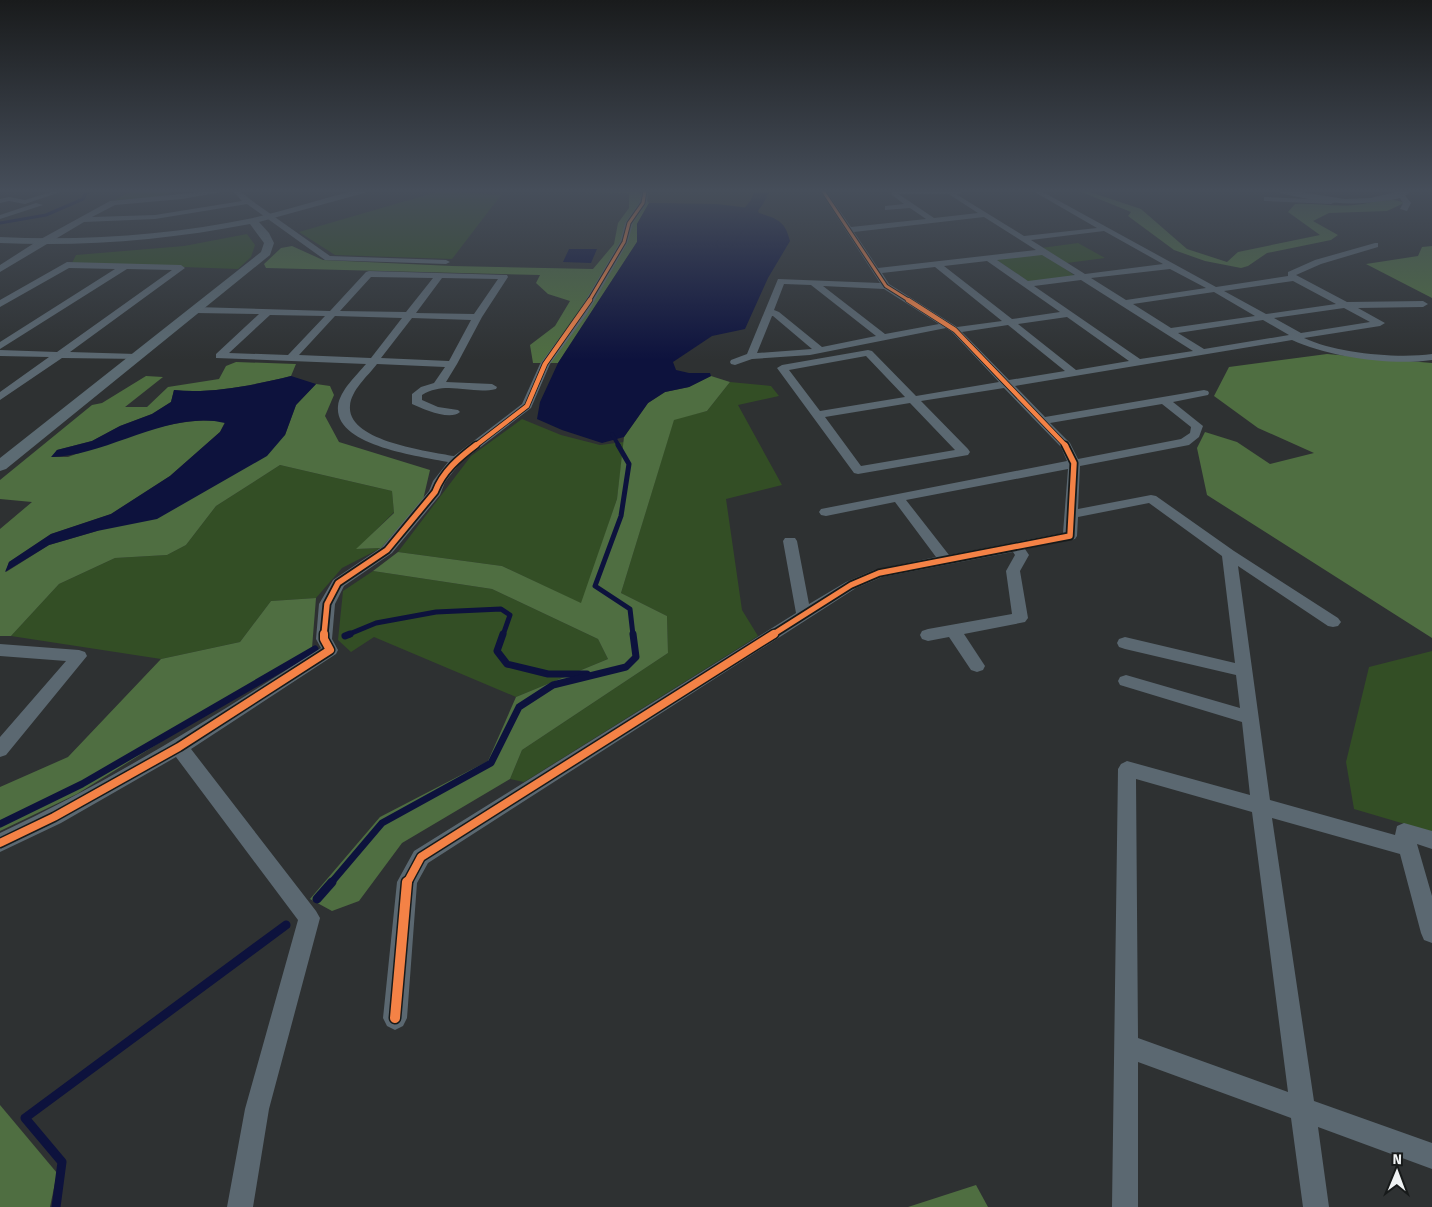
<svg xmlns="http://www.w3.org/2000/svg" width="1432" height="1207" font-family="'Fira Sans',sans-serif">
<rect width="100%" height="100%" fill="#2e3132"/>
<!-- green -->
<g fill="#334e25">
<path d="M131,191H173L161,198L115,200Z"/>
<path d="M440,191L501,195L452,259L335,255L299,232Z"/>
<path d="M247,234L255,245L251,257L238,269L72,263L76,255L184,246Z"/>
<path d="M1078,243L1105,258L1059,264L1075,276L1029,282L994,258L1047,252L1041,248Z"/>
<path d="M730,382L771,386L779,396L738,405L782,485L726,499L742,610L758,636L524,782L510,779L522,750L668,653L667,616L621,593L674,419L707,411Z"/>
<path d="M522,419L561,435L600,445L624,442L617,499L582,604L502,566L398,552L471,456Z"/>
<path d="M280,465L392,491L394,512L357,549L381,548L342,568L316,598L271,601L240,642L161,659L11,636L59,584L115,558L167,555L186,545L216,506Z"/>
<path d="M373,571L492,589L598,639L608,659L516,697L374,637L351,652L338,640L343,591Z"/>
<path d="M1432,651V832L1354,809L1346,762L1369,667Z"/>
</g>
<!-- forest -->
<g fill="#4f6e41">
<path d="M530,191H637L649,203L637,224V242L558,363H533L530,345L555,326L570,301L548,294L536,283L540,275L266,268L264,264L281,248L292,246L323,260L452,266L593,269L614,244L618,223L629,208V193Z"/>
<path d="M1079,191H1087L1141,209L1187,249L1227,262L1238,252L1320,235L1288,212L1295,204C1314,203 1335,207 1354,205C1371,204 1389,195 1404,203L1387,211L1329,213L1313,221L1338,235L1331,240L1267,253L1248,266L1241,268L1205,261L1174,250L1128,216L1131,212Z"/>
<path d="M1432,246V298L1366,264L1418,256L1422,247Z"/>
<path d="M1327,354L1432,363V638L1207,495L1197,448L1205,432L1237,442L1270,464L1314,453L1258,428L1214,396L1229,367Z"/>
<path d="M236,362L296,364L291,376C255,385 210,394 174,390L171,402L152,414L120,426L92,441L57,450L52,457H68C113,442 178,414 225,422L220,432L170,476L111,514L51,534L9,562L6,572L49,545L97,531L285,435L296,405L316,384L330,386L334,395L325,416L339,442L430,470L423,500L381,548L356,549L394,513L392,491L280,465L216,506L186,545L167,555L115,558L59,584L11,636H0V529L32,502L0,499V480L92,405L102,403L146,376L163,377L125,407H147L168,387L219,379L226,366Z"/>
<path d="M711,376L730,382L707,411L674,420L621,593L667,616L668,653L522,750L510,779L402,843L359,901L332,911L310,899L380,817L488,761L516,697L608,659L598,639L492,589L373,571L398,552L502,566L581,603L617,499L624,437L648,403L665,392L689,387Z"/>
<path d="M316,598L312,648L77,794L0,831V787L68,757L161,659L240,642L271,601Z"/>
<path d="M0,1105L57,1173L50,1207H0Z"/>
<path d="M976,1185L988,1207H908Z"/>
</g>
<!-- water -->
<g fill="#0d123d">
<path d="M649,203L717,204L757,209L759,213C778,219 785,221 790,241L768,278L745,329L712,336L673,362L676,370L689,373H710L711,376L689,387L665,392L648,403L624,437L602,443L562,430L537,419L540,402L558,363L637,242V224Z"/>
<path d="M569,249H597L591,263L563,262Z"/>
<path d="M291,376L316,384L296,405L285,435L267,456L157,519L97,531L49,545L5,572L9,562L51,534L111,514L170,476L220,432L225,423C171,409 106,456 51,457L57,450L92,441L120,426L152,414L171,402L174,390C210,394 255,385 291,376Z"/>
</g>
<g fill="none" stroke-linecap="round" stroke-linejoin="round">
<!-- stream-far4 -->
<path stroke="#0d123d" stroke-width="3" d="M0,223L46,215L83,199L86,193L90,191"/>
<!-- stream-far3 -->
<path stroke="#0d123d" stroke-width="4" d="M612,434L619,446"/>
<!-- stream-far2 -->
<g stroke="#0d123d" stroke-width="5">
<path d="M618,445L629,464L621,516L595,586L630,609L633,635"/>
<path d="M347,635L376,623L436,612L501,609L510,615L503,635"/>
</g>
<!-- stream-far1 -->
<g stroke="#0d123d" stroke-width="7">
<path d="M503,634L497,651L507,664L548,674H587"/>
<path d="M345,636L350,634"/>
<path d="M0,824L82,784L315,649"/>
<path d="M331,883L382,823L491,763L519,707L553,685L626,667L636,657L633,634"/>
</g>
<!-- stream -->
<g stroke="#0d123d" stroke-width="9">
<path d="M317,899L332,882"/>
<path d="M56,1207L62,1162L25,1118L286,925"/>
</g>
<!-- river -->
<path fill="#0d123d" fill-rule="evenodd" d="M754,191H770L763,204L730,248L724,249L718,248L715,244L751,200Z"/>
<!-- street -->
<g fill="#5b6871" fill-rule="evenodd">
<path d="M54,191H63L25,204L9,201L0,203V199L9,197L25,200Z"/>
<path d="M211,191H227L182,199L115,205L92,217L155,215L242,201L233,191H240L251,200L330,256L446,260L450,262L446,264L325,260L247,204L155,219L84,222L0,272V265L39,240L110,201Z"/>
<path d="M642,191H648L647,203L633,223L628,242L587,314L550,364L531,408L460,463L445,482L440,495L392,553L344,586L335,604L332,639L338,650L336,654L191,749L316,911L320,918L269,1109L253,1207H227L245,1109L298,920L176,757L61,823L0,852V833C113,780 216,715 321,648L316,639L319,604L333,580L382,547L429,491L433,481L448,462C420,456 334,446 338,406C340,390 357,375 366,364L216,358V354L259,314L196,313L191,310L196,307L330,311L366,272L369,271L507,275L508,277L482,317L457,364L446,382L492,384L497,387L496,389C471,395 447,380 422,395V400L438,407L458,410L460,412C450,421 423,409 412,404V394L421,387L434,383L445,367L377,364C368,376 351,390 350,406C347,441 428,451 454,456L522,404L540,364L578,313L620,242L625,223L639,203ZM371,277L433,278L406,312L340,311ZM442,278L498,279L474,314L416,313ZM270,315L325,316L288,355L229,353ZM335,316L402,318L371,358L299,355ZM412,318L471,320L449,361L381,358Z"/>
<path d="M820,191H826L851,227L926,219L910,208L885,210V206L904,204L892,195L891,191H897V193L934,218L978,213L944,191H951L1024,236L1097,228L1033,191H1041L1216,287L1288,276V272L1315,260L1375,243H1378V247L1321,264L1296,275L1347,302L1423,301L1428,304L1423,307L1358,308L1385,323L1380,326L1304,338C1336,353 1397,359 1432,354V360C1391,366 1329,357 1292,340L1015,386L1045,417L1204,390L1208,391L1209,393L1208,395L1173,402L1203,426L1199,437L1189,445L1080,466L1078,509L1151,495L1156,496L1234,551L1338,618L1341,622L1338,626L1333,627L1328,626L1238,566L1270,800L1395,835L1397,826L1404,823L1432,831V849L1417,844L1432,896V943L1424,940L1421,933L1400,854L1272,818L1314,1101L1432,1143V1169L1318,1127L1329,1207H1303L1291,1118L1138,1062V1207H1112L1118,769L1121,764L1127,761L1250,795L1242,722L1120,685L1118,681L1120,677L1126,675L1240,708L1236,675L1125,649L1119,647L1117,643L1119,639L1125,637L1235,663L1222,556L1149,503L1078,517L1077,536L1075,539L1025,549L1029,555L1020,571L1028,618L1025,622L964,634L985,666L983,670L977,672L971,670L949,637L928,641L922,639L920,635L922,631L928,629L1012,614L1006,571L1015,555L1013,552L882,577L856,588L428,863L417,883L407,1018L403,1026L395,1030L387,1026L383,1018L397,882L414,851L796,613L783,541L785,538H795L797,541L809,604L846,582L874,570L936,557L895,502L826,516L821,515L819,512L821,509L1067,461L1061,447L1004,388L921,401L968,449L970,452L968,455L858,474L854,473L777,368L782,365L868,350L872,351L916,396L999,382L952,332L946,328L810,355L752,359L735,365L731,364L730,362L731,360L747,354L778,279L880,283ZM984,217L1036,250L878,268L854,232ZM1104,231L1163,264L1085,274L1031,240ZM1042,255L1075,275L1028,281L997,260ZM987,261L1060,312L1012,319L944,266ZM935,267L1002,321L957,327L889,284L882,273ZM1170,269L1206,288L1126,300L1091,278ZM1081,280L1193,351L1140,359L1034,286ZM1293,281L1336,304L1266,314L1224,291ZM784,284L811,285L876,336L822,347L779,312L774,310ZM823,286L884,289L939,324L885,334ZM1214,292L1255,316L1171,328L1133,304ZM1344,308L1370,322L1301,333L1274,318ZM772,316H773L812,349L757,353ZM1067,317L1129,361L1076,370L1018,324ZM1263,320L1289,335L1204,349L1178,333ZM1008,325L1065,371L1009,380L962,332ZM866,356L905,397L820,411L789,370ZM910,403L955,450L861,466L825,417ZM1162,404L1191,427L1190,433L1181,439L1078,459L1070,443L1050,423ZM1068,469L1063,533L949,555L906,500ZM1136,779L1252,812L1288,1092L1138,1038Z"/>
<path d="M1400,194H1404L1411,203L1407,211L1400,209L1403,203L1398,195Z"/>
<path d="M1264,197L1331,200L1335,202L1331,204L1267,201H1264Z"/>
<path d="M36,203L43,205L0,219V215Z"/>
<path d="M67,262L181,265L185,268L70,352L136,354L141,357L140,359L62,358L0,400V392L49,357L0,356V350L57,352L172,270L127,269L0,349V342L115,269L69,268L0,307V300Z"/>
<path d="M0,644L79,650L85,652L87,656L6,755L0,757V737L66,661L0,656Z"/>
</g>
<!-- secondary -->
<g fill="#5c6b73" fill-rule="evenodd">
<path d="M352,191H366L364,193L259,222L269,233L274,243L270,255L6,469L0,471V458L261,252L264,243L250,224C167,240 84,247 0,243V237C85,241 170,235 253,218C286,210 319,200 352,191Z"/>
<path d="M890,191H964L959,194H894Z"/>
<path d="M1278,191H1294L1345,199L1370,198L1400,191H1411C1403,199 1392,200 1382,201C1346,207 1314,201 1280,193Z"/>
</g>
<!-- cycleway-far4 casing -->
<g stroke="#171a1a" stroke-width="5">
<g id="cycleway-far4">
<path d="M823,191L886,286L910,301"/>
<path d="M589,301L624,242L629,223L643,203L645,191"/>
</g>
</g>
<!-- cycleway-far3 casing -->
<g stroke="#171a1a" stroke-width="6">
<g id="cycleway-far3">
<path d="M908,300L955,330L1066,446"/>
<path d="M475,446L527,406L545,364L590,300"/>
</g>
</g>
<!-- cycleway-far2 casing -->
<g stroke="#171a1a" stroke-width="9">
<g id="cycleway-far2">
<path d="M324,635L327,604L338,583L387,550L435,492C443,471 459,458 476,445"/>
<path d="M772,635L851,585L879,573L1070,536L1074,463L1065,445"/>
</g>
</g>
<!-- cycleway-far1 casing -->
<g stroke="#171a1a" stroke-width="11">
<g id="cycleway-far1">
<path d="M0,843L54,817L179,747L330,650L324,639V634"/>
<path d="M407,883L421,857L774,634"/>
</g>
</g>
<!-- cycleway casing -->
<g stroke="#171a1a" stroke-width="13">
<path id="cycleway" d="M395,1018L407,882"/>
</g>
<!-- cycleway-far4 -->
<use href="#cycleway-far4" stroke="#f48246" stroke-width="3"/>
<!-- cycleway-far3 -->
<use href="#cycleway-far3" stroke="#f48246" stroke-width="4.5"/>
<!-- cycleway-far2 -->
<use href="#cycleway-far2" stroke="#f48246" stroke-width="5.5"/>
<!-- cycleway-far1 -->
<use href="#cycleway-far1" stroke="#f48246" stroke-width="8"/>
<!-- cycleway -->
<use href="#cycleway" stroke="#f48246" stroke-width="10"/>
</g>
<!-- sky -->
<linearGradient id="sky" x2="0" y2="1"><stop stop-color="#191b1c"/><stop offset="0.53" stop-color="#464e5a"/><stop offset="1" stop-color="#464e5a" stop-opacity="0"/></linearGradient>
<rect width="1432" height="360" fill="url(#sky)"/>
<!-- north arrow -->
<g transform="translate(1397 1172) rotate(1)" stroke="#171a1a" stroke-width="4" paint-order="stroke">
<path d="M0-4L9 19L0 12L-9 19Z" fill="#f0f3f4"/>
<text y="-8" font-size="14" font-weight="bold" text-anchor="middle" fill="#f0f3f4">N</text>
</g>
</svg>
